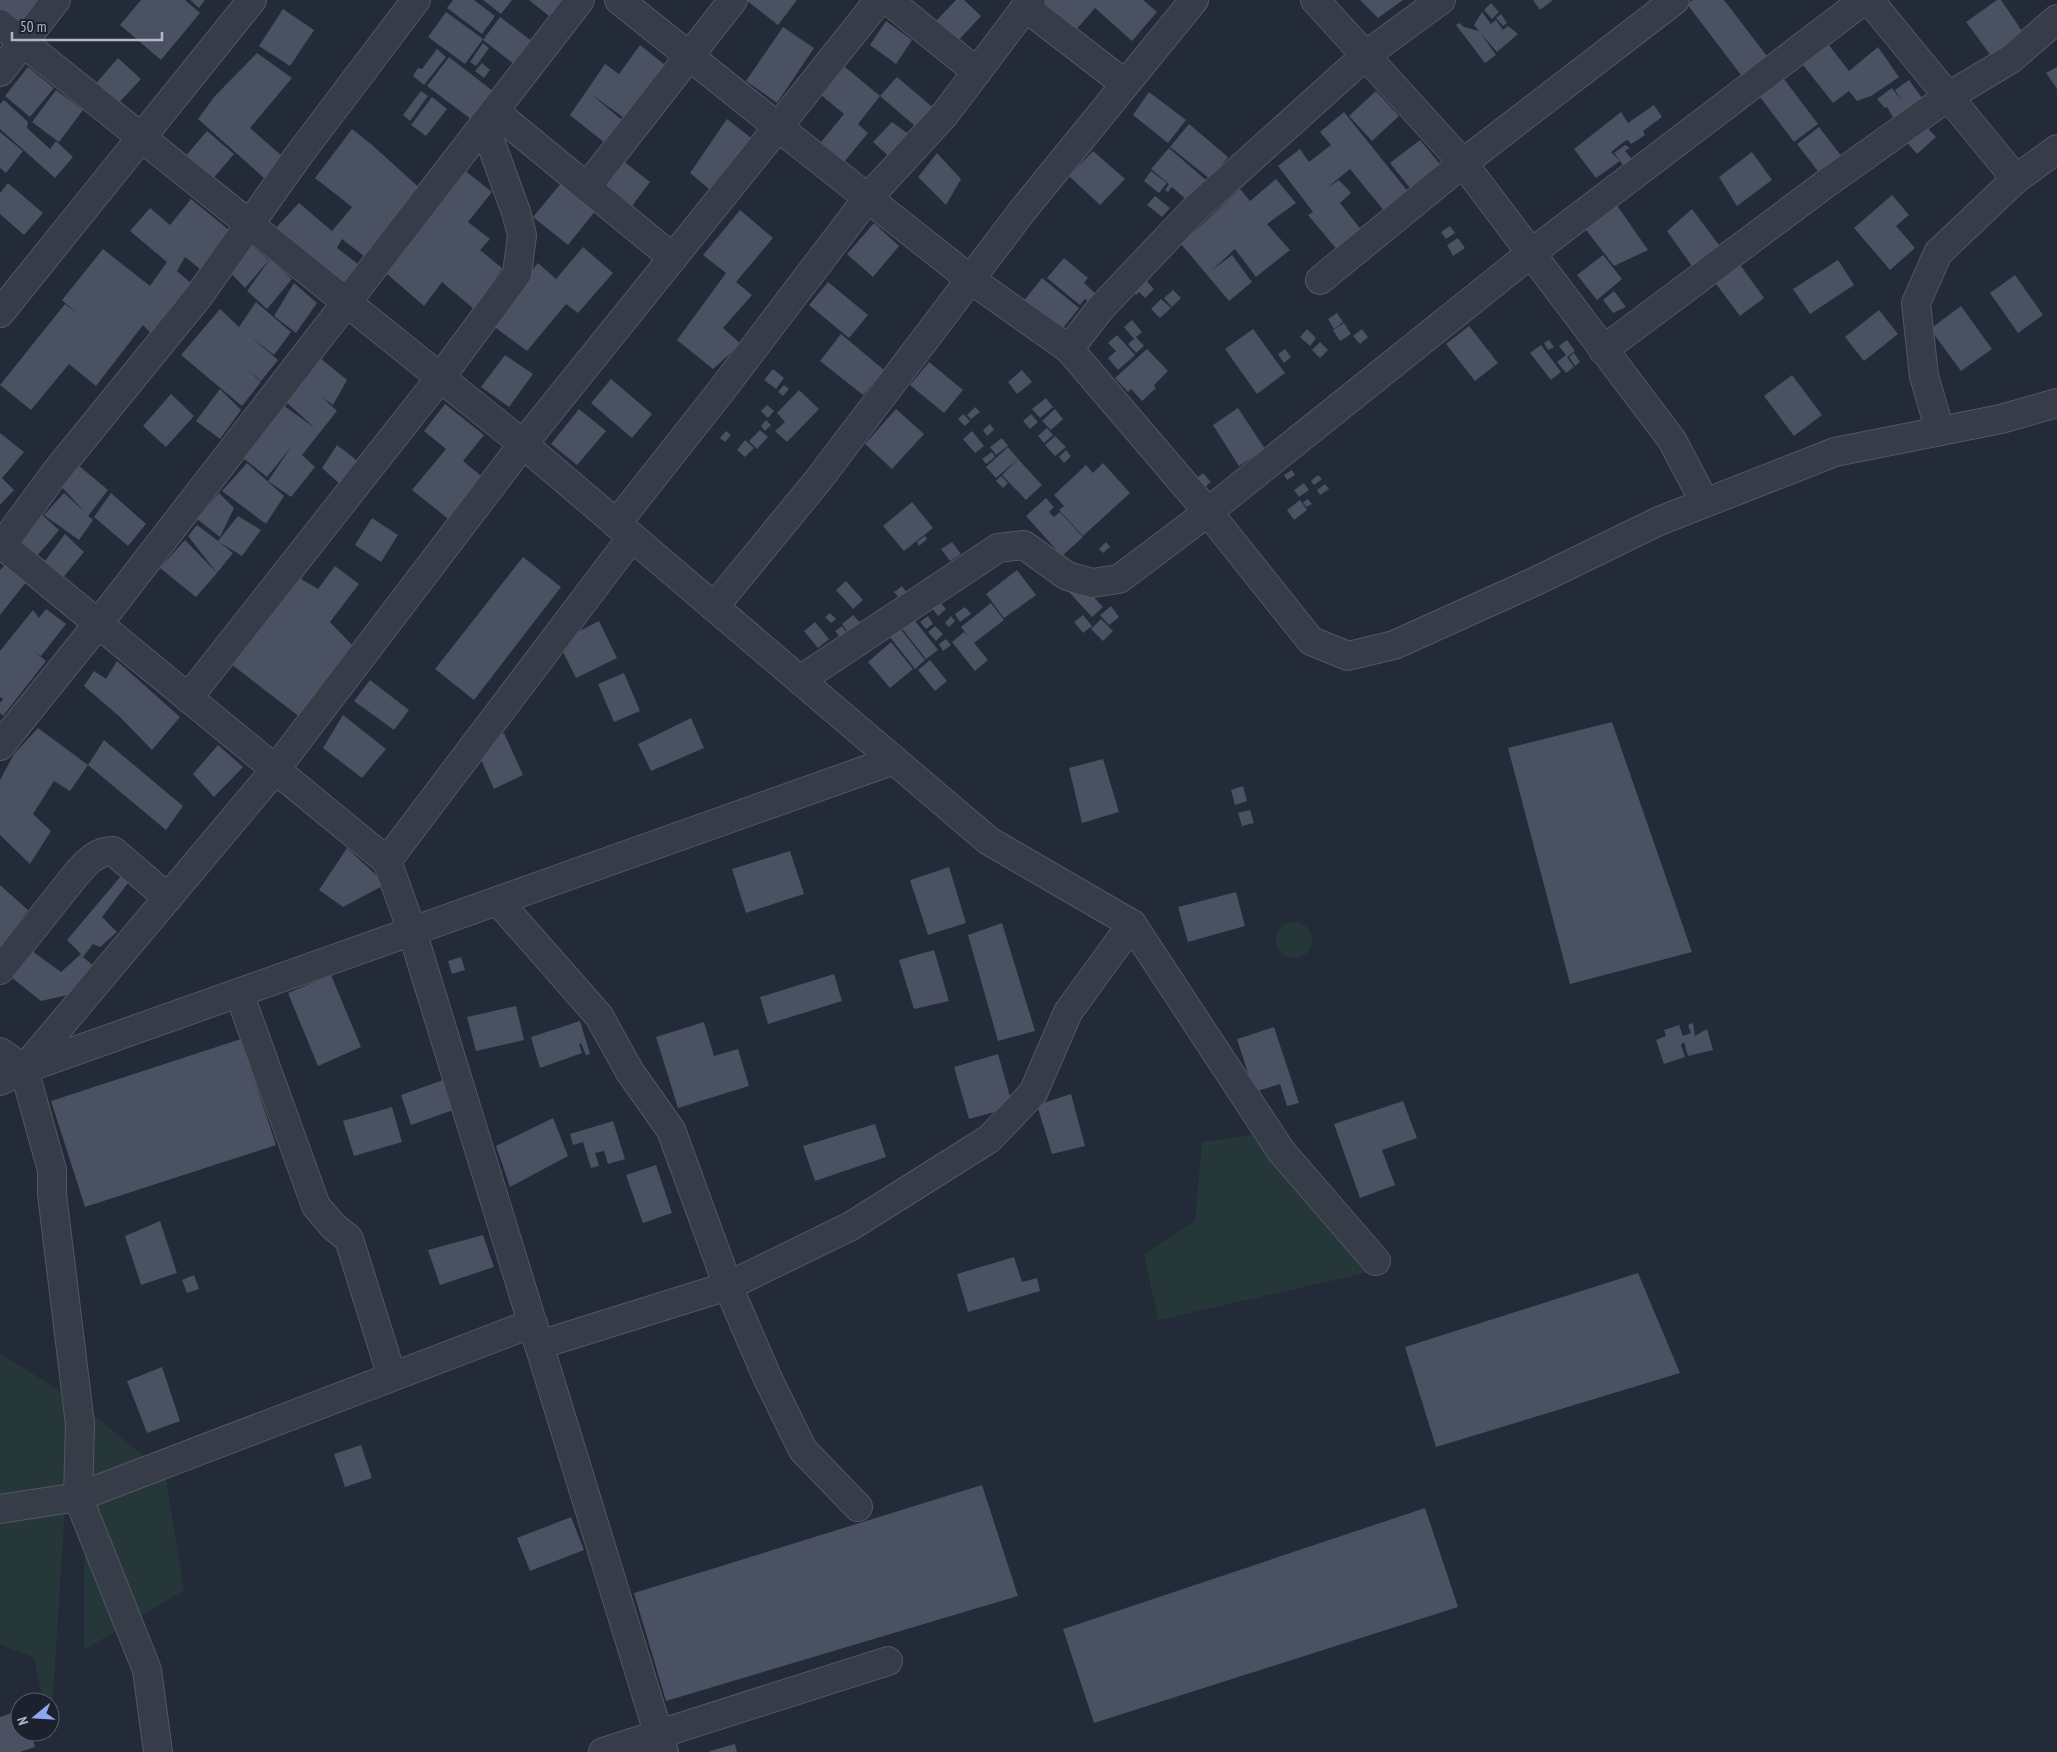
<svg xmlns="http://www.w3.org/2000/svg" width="2057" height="1752" font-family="'PT Sans Narrow',sans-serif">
<rect width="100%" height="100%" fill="#232a38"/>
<!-- green -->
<g fill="#26373a">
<circle cx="1294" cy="940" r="18"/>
<path d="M1258,1134L1375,1271L1158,1320L1144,1254L1195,1221L1202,1142Z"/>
<path d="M0,1353L72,1399L50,1742L48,1732H50V1702H43L34,1658L0,1644Z"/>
<path d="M85,1408L165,1474L184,1590L84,1650Z"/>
</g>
<!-- building -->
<g fill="#495162">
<path d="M0,0H50L24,32L0,11Z"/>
<path d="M141,0H185L200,13L161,60L120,25Z"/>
<path d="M190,0H205L199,8Z"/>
<path d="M453,0H474L495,16L482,34L447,8Z"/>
<path d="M483,0H512L501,14Z"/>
<path d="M529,0H571L555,21Z"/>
<path d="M746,0H797L778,25Z"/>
<path d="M956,0H964L981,16L956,43L934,23Z"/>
<path d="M1041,0H1143L1157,12L1132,41L1095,8L1075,31Z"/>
<path d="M1360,0H1403L1378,18Z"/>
<path d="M1533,0H1553L1540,10Z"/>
<path d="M1693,0H1724L1770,60L1744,79L1687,4Z"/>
<path d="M1997,0H2001L2022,31L1992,57L1966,22Z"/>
<path d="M1491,3L1499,12L1492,19L1484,10Z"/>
<path d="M283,9L314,30L290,66L259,46Z"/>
<path d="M446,12L483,39L465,64L428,37Z"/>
<path d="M1482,12L1491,24L1496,20L1503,30L1508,26L1518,34L1497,52L1481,34L1496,55L1485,63L1456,25L1459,23L1464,27L1479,31L1474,25Z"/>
<path d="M1501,14L1507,23L1503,26L1496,18Z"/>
<path d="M500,17L537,45L519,68L483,40Z"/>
<path d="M886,21L912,40L896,64L870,45Z"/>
<path d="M783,27L814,48L777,103L746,81Z"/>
<path d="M483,43L489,48L476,66L470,62Z"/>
<path d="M1828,44L1849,71L1878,47L1899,77L1871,96L1857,101L1849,91L1833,103L1803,65Z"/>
<path d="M640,45L665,65L624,118L591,94L623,121L606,144L570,115L605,64L619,74Z"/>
<path d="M437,49L446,57L424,85L413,76L418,68L422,69Z"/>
<path d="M257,53L292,78L250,128L282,156L264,178L198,119L214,97Z"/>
<path d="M449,57L498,95L476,123L427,86Z"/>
<path d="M118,58L141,79L114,108L92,88Z"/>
<path d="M482,63L490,70L484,78L475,71Z"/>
<path d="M28,67L54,88L30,117L5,96Z"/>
<path d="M845,67L880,96L858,124L868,133L844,162L821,142L844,114L821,95Z"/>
<path d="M2057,67V89L2046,73Z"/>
<path d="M897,77L937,111L921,131L880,96Z"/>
<path d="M1784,79L1818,124L1794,142L1760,97Z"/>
<path d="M1909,80L1927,105L1898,126L1887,107L1885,108L1877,99L1892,88L1901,100L1895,90Z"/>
<path d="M56,90L83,110L59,142L32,122Z"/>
<path d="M421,91L428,96L410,121L403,115Z"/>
<path d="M1376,91L1399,116L1372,141L1349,116Z"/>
<path d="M1149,92L1186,120L1168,143L1133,115Z"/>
<path d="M432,97L447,109L426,136L411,125Z"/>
<path d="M4,100L28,122L27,128L50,149L56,141L73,157L55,178L0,129V104Z"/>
<path d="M1654,105L1662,117L1643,131L1645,135L1639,139L1631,144L1628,140L1625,141L1611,152L1620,161L1596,178L1574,149L1621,112L1628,123Z"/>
<path d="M1344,112L1409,193L1385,212L1350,169L1328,187L1339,180L1351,193L1340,203L1363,232L1339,252L1308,215L1313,212L1278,166L1300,149L1309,162L1331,145L1320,132Z"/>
<path d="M727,119L754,140L714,193L690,173Z"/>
<path d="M892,122L914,138L894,161L873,142Z"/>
<path d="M1189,124L1228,157L1210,179L1170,147Z"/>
<path d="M1924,124L1936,137L1917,154L1905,140Z"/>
<path d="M1819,127L1846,162L1824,179L1797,144Z"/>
<path d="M352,129L371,144L423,191L369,260L342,239L337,248L363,268L346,288L272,232L299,203L332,231L352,207L315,178Z"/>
<path d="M207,131L234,154L210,182L184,158Z"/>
<path d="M0,132L23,151L6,173L0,168Z"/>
<path d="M1420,140L1440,164L1410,188L1390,163Z"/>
<path d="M1625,145L1630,148L1625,151L1632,159L1626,169L1614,153Z"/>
<path d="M1169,148L1207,181L1189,202L1172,187L1168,192L1165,190L1169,184L1151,169Z"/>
<path d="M1093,151L1125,179L1100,205L1069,176Z"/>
<path d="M1752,152L1772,180L1737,206L1719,177Z"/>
<path d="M937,153L961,179L946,205L918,177Z"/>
<path d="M617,156L650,182L632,206L598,180Z"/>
<path d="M463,169L492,192L468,222L490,239L480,250L502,268L474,309L442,282L424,306L387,274Z"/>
<path d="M1151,171L1167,183L1159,193L1144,181Z"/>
<path d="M1276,179L1296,203L1267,224L1290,250L1256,277L1235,249L1212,270L1232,255L1252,282L1229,301L1181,244L1240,189L1250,201Z"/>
<path d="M563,181L597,209L568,245L533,217Z"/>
<path d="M8,183L43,213L24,235L0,214V193Z"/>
<path d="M1892,195L1909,215L1896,226L1915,248L1890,270L1854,228Z"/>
<path d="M1155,196L1170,208L1162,217L1147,205Z"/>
<path d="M191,199L229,230L214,249L222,260L210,277L185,257L177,271L200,291L155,338L143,325L96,386L69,364L31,410L0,385L65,304L78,314L62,300L103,249L150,286L167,262L130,231L150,208L170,225Z"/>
<path d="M1616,204L1648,250L1614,266L1583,226Z"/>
<path d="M1692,209L1722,249L1694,269L1667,231Z"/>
<path d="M740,210L773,238L736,282L752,295L723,328L741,344L713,369L677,340L726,273L703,255Z"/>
<path d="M874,223L899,246L873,277L847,254Z"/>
<path d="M1450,226L1455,233L1446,239L1441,232Z"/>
<path d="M1458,238L1465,248L1453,256L1447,245Z"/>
<path d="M249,243L269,260L245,288L227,269Z"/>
<path d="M583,247L613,273L578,313L566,304L527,351L489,323L538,263L556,279Z"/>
<path d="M1603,255L1622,279L1597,300L1577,275Z"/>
<path d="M1064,258L1088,278L1084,283L1096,294L1090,302L1085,299L1080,305L1047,278Z"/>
<path d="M270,259L292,279L267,309L247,291Z"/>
<path d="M1838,260L1854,285L1810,314L1793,289Z"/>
<path d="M1738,262L1764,298L1740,316L1713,280Z"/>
<path d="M2015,275L2043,315L2018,333L1990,293Z"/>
<path d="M1142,276L1154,289L1145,298L1139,292L1136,295L1129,287Z"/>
<path d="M1042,278L1079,308L1059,333L1022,303Z"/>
<path d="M828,282L868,315L849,338L809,305Z"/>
<path d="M294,283L317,303L296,333L274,316Z"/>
<path d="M1173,290L1181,298L1172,307L1164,298Z"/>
<path d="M1614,291L1626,307L1613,313L1603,300Z"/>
<path d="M1161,299L1171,308L1160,318L1151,309Z"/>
<path d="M256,302L291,332L274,355L252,338L278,360L261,381L246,368L261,382L242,406L181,355L220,309L239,327Z"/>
<path d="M1961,306L1992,349L1961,371L1930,329Z"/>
<path d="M1879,310L1898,334L1864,361L1845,337Z"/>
<path d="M1337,313L1343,322L1334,329L1328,319Z"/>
<path d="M1132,320L1142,332L1136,337L1144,346L1136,353L1128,344L1134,339L1124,327Z"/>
<path d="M1344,323L1351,334L1340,341L1333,330Z"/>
<path d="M1469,326L1498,363L1475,381L1446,344Z"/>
<path d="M1253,329L1285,373L1257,394L1225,349Z"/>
<path d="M1307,329L1316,338L1310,346L1300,337Z"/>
<path d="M1362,329L1368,337L1360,344L1353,336Z"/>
<path d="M841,334L884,370L863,395L820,361Z"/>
<path d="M1117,335L1135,355L1118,370L1108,358L1116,351L1108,343Z"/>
<path d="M1549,340L1554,347L1548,350L1544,343Z"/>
<path d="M1567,340L1575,351L1567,357L1574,367L1566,373L1557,362L1566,355L1559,346Z"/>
<path d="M1320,342L1328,350L1320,358L1312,350Z"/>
<path d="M1541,345L1561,372L1551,380L1530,353Z"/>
<path d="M1147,349L1168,371L1154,385L1156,388L1142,401L1131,389L1128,392L1115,378Z"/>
<path d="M1285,349L1291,357L1284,363L1278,354Z"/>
<path d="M314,353L347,380L333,405L322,397L337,411L302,455L315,467L291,497L268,481L291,447L267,477L243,458L283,405L315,428L286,402Z"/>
<path d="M1574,353L1580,362L1575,366L1569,357Z"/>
<path d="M505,355L533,374L509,407L481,387Z"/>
<path d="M929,362L963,390L944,413L910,385Z"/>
<path d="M773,369L784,378L776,389L764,380Z"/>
<path d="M1022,370L1032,382L1017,394L1008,382Z"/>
<path d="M1792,375L1822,415L1794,436L1764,396Z"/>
<path d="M611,379L652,414L632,438L591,403Z"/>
<path d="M784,385L789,389L783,396L778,392Z"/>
<path d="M220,389L241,410L220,439L196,421Z"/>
<path d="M799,390L819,409L787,442L775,431L785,422L777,413Z"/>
<path d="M171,394L194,416L166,447L143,426Z"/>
<path d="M1046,398L1053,407L1040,418L1032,409Z"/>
<path d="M445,404L484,435L463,461L485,479L451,521L412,490L446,449L424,431Z"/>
<path d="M767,405L774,411L768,418L761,411Z"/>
<path d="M975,407L980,412L971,419L967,415Z"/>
<path d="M1238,408L1265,449L1239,466L1213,425Z"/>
<path d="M579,409L606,431L577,465L551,444Z"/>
<path d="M896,409L924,434L892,469L865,444Z"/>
<path d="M1055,409L1063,419L1051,430L1042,421Z"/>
<path d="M963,414L970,421L965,426L958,419Z"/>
<path d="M1031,414L1038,422L1030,429L1023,421Z"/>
<path d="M766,420L771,425L765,431L761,426Z"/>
<path d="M990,424L994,430L987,436L983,430Z"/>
<path d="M1047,428L1053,435L1044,443L1038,436Z"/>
<path d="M760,430L768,437L757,449L749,441Z"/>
<path d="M726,431L731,435L725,442L720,438Z"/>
<path d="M972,431L984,446L975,453L963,439Z"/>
<path d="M0,433L24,452L2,478L14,490L0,505Z"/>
<path d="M1055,436L1066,447L1055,456L1045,445Z"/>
<path d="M1002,438L1008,446L996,455L990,447Z"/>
<path d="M745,440L754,448L745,457L737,450Z"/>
<path d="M337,445L359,462L340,484L322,468Z"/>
<path d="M1008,447L1018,459L996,478L986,467Z"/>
<path d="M1066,450L1071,456L1064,463L1059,457Z"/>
<path d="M992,452L995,457L986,464L982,459Z"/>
<path d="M1018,459L1042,485L1026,500L1002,475Z"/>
<path d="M72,460L108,490L88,516L93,520L79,540L44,515L64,493L85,512L57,482Z"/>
<path d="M247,463L284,496L266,524L222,491Z"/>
<path d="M1103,463L1130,493L1083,536L1059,510L1064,506L1054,495L1086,465L1093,473Z"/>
<path d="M1292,470L1295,475L1287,480L1284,475Z"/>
<path d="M1203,473L1211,482L1200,491L1192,482Z"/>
<path d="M1318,475L1322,479L1314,485L1311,481Z"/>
<path d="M1001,476L1008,483L1003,488L996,481Z"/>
<path d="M1304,483L1309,490L1299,497L1294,490Z"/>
<path d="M1325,484L1329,489L1320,495L1317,490Z"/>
<path d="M111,493L146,524L128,546L94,517Z"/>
<path d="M219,493L234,508L220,537L197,519Z"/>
<path d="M1046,498L1054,507L1049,512L1054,517L1060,512L1083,537L1062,556L1026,516Z"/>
<path d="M1308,499L1312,504L1306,507L1303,502Z"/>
<path d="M1300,500L1307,510L1294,520L1287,510Z"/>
<path d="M912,502L933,528L904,551L883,526Z"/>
<path d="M38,511L59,530L37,556L16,539Z"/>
<path d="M238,516L261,530L242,556L219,542L233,553L217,573L188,536L197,525L218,541Z"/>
<path d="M372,518L398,535L381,562L355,545Z"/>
<path d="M65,534L84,552L61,580L42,565Z"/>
<path d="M925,536L927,539L919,546L917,542Z"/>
<path d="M185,540L217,573L196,597L160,568Z"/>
<path d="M952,542L961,554L950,561L941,549Z"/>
<path d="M1106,542L1110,547L1103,553L1099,549Z"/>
<path d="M523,557L561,587L474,700L435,669Z"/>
<path d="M5,565L27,581L0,615V570Z"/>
<path d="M335,566L359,584L330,622L356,649L301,718L231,664L291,573L318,589Z"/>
<path d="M1017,570L1036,595L1004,618L986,594Z"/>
<path d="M1077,580L1103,607L1092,617L1067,590Z"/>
<path d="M846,581L863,600L853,609L836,590Z"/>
<path d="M902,586L907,593L900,599L894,592Z"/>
<path d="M940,602L946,609L938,616L932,608Z"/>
<path d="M991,603L1004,620L974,643L988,660L975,671L952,642L964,632L969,637L961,627Z"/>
<path d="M1111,606L1119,617L1109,625L1100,615Z"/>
<path d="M965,607L971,614L960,622L955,614Z"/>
<path d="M46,609L66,624L41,656L34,651L46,661L3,716L0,713V703L3,699L0,697V651L33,610L39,618Z"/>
<path d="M830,613L836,619L831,623L825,617Z"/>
<path d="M853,615L863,626L851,636L842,624Z"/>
<path d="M1083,615L1092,626L1083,633L1074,622Z"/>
<path d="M928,616L933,624L926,629L920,622Z"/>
<path d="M951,616L955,621L949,627L945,623Z"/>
<path d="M912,617L938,650L926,659L900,626Z"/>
<path d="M1101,619L1113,631L1103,641L1091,629Z"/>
<path d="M599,621L617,658L576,678L558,642Z"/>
<path d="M815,622L829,639L818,648L804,631Z"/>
<path d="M842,626L849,636L843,641L835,631Z"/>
<path d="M935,626L943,634L936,641L928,632Z"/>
<path d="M899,627L925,660L915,669L889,636Z"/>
<path d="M946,639L951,645L943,651L939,644Z"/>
<path d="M891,642L913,669L890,688L868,662Z"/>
<path d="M930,660L947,681L935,691L918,670Z"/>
<path d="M117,661L180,717L152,750L121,718L84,686L94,671L106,679Z"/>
<path d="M624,673L640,711L614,722L598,684Z"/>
<path d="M370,680L409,710L394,730L354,701Z"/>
<path d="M343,715L386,749L362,778L323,748Z"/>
<path d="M691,718L704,748L651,771L638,744Z"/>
<path d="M1612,722L1692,952L1570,984L1508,748Z"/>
<path d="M38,728L88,765L104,740L183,806L166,830L88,765L70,791L54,781L33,814L51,831L30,864L0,835V780L14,754Z"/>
<path d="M504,733L523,775L494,789L475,746Z"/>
<path d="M218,745L243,767L214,797L193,774Z"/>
<path d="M1103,759L1119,812L1082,823L1069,768Z"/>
<path d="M1243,786L1247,801L1235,805L1231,790Z"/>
<path d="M1250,810L1254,823L1242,826L1238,813Z"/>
<path d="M347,848L386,884L343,907L319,890Z"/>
<path d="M790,851L804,894L746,913L732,869Z"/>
<path d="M949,867L966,923L928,935L910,880Z"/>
<path d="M121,876L128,883L102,917L117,932L100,947L93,944L83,957L101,972L85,991L41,1001L6,973L28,948L61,972L81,954L67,940Z"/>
<path d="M0,885L28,910L0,949Z"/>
<path d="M1236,892L1245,926L1188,942L1178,907Z"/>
<path d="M1002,923L1035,1031L998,1041L968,935Z"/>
<path d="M934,950L949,1001L914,1009L899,960Z"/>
<path d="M461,957L465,970L452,974L448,961Z"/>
<path d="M834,974L842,1001L768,1024L760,997Z"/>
<path d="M331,975L361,1047L318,1066L288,993Z"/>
<path d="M516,1006L524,1040L476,1051L467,1017Z"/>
<path d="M580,1021L590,1054L586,1055L581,1043L579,1044L582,1053L540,1068L531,1037Z"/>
<path d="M704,1022L714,1056L738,1049L749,1086L678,1108L656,1037Z"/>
<path d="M1693,1023L1695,1036L1707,1029L1713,1050L1688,1056L1684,1042L1681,1045L1685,1057L1664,1064L1656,1040L1666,1036L1664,1030L1679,1025L1683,1036L1691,1033L1688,1025Z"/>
<path d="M1274,1027L1299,1103L1287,1106L1280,1084L1254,1092L1237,1039Z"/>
<path d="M241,1039L276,1145L85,1207L51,1101Z"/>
<path d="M998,1054L1013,1107L969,1119L954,1067Z"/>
<path d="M446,1079L456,1109L411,1125L401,1095Z"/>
<path d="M1071,1094L1085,1146L1052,1154L1037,1105Z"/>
<path d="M1403,1101L1417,1138L1382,1150L1395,1185L1360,1198L1334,1124Z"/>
<path d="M392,1107L402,1142L354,1156L343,1121Z"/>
<path d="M553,1118L568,1156L510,1187L496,1146Z"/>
<path d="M613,1121L625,1159L608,1164L604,1151L595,1153L599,1166L591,1168L583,1142L573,1145L570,1134Z"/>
<path d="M875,1124L886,1157L815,1181L803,1146Z"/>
<path d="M656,1165L672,1213L643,1223L626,1175Z"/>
<path d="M160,1221L177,1273L141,1285L125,1236Z"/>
<path d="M483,1235L494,1267L440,1285L428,1250Z"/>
<path d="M1014,1257L1022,1282L1037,1278L1040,1291L968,1312L957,1274Z"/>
<path d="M1638,1273L1680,1373L1436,1447L1405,1347Z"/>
<path d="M194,1275L199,1289L187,1293L182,1280Z"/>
<path d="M162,1367L180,1421L147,1433L127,1381Z"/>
<path d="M361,1445L372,1478L345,1487L334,1454Z"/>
<path d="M982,1485L1018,1596L666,1701L634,1593Z"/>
<path d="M1425,1508L1458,1607L1094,1723L1063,1629Z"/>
<path d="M571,1517L584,1550L530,1571L517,1538Z"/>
<path d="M20,1710V1732H31L35,1747L20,1752H0V1717Z"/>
<path d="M735,1744L737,1752H710V1751Z"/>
</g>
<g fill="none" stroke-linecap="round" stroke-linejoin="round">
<!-- minor casing -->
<g stroke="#525763" stroke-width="30">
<g id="minor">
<path d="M619,0L778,127L879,0"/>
<path d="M888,0L977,72"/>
<path d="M1315,0L1463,163L1672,440L1705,503"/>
<path d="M1869,0L2016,179L2057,149"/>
<path d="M1025,7L1125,84"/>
<path d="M0,24L523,444L778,127L970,279L1069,349L1208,512L1311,641L1348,656L1394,645L1536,581L1659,521L1835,452L2001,419L2057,403"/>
<path d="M0,72L56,0"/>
<path d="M494,111L673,258"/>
<path d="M587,187L733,0"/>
<path d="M1320,280L1463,163L1675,0"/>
<path d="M0,313L252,0"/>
<path d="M1069,349L1100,309L1194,210L1366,55L1441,0"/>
<path d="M1603,350L1824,185L1949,96L2011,59L2057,19"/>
<path d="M1940,431L1924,376L1916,303L1938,253L2016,179"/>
<path d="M616,524L721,391L867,199L945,114L1031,0"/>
<path d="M0,543L387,861L412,931L664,1752"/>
<path d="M0,548L55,473L198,297L298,156L416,0"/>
<path d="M714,607L819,479L1023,210L1194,0"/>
<path d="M800,680L998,548L1024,545L1067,576L1092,583L1119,579L1208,512L1530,254L1864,0"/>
<path d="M188,698L440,378L517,274L522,235L516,212L484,124"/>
<path d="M0,746L98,624L580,0"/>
<path d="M387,861L632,537"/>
<path d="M498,901L599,1016L630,1072L671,1130L728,1286L768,1379L803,1450L858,1507"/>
<path d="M1132,924L1281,1151L1376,1261"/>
<path d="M0,970L78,872C88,861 97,851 113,851L168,898"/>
<path d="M239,993L316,1206L333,1226L349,1239L392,1377"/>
<path d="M0,1052L24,1069L275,770L523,444L989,841L1132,924L1068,1012L1033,1093L989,1139L851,1226L728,1286L539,1345"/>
<path d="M24,1069L52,1170V1194L80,1424L78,1497L147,1670L158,1752"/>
<path d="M0,1081L24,1069L894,760"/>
<path d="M0,1509L78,1497L533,1323"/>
<path d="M603,1752L888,1661"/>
</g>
</g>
<!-- minor -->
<use href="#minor" stroke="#373c49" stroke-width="28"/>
</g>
<!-- north arrow -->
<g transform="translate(35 1717) rotate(252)"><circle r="24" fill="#1c212d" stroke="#585d6a"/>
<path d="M0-4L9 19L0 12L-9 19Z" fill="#8ba7f0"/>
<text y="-8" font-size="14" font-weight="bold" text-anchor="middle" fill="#b2b7c5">N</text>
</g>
<!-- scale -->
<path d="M12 32v8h150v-8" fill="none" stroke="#b2b7c5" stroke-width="2.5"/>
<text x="20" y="32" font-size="15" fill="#b2b7c5" stroke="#1c212d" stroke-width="4" paint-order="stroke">50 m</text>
</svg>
